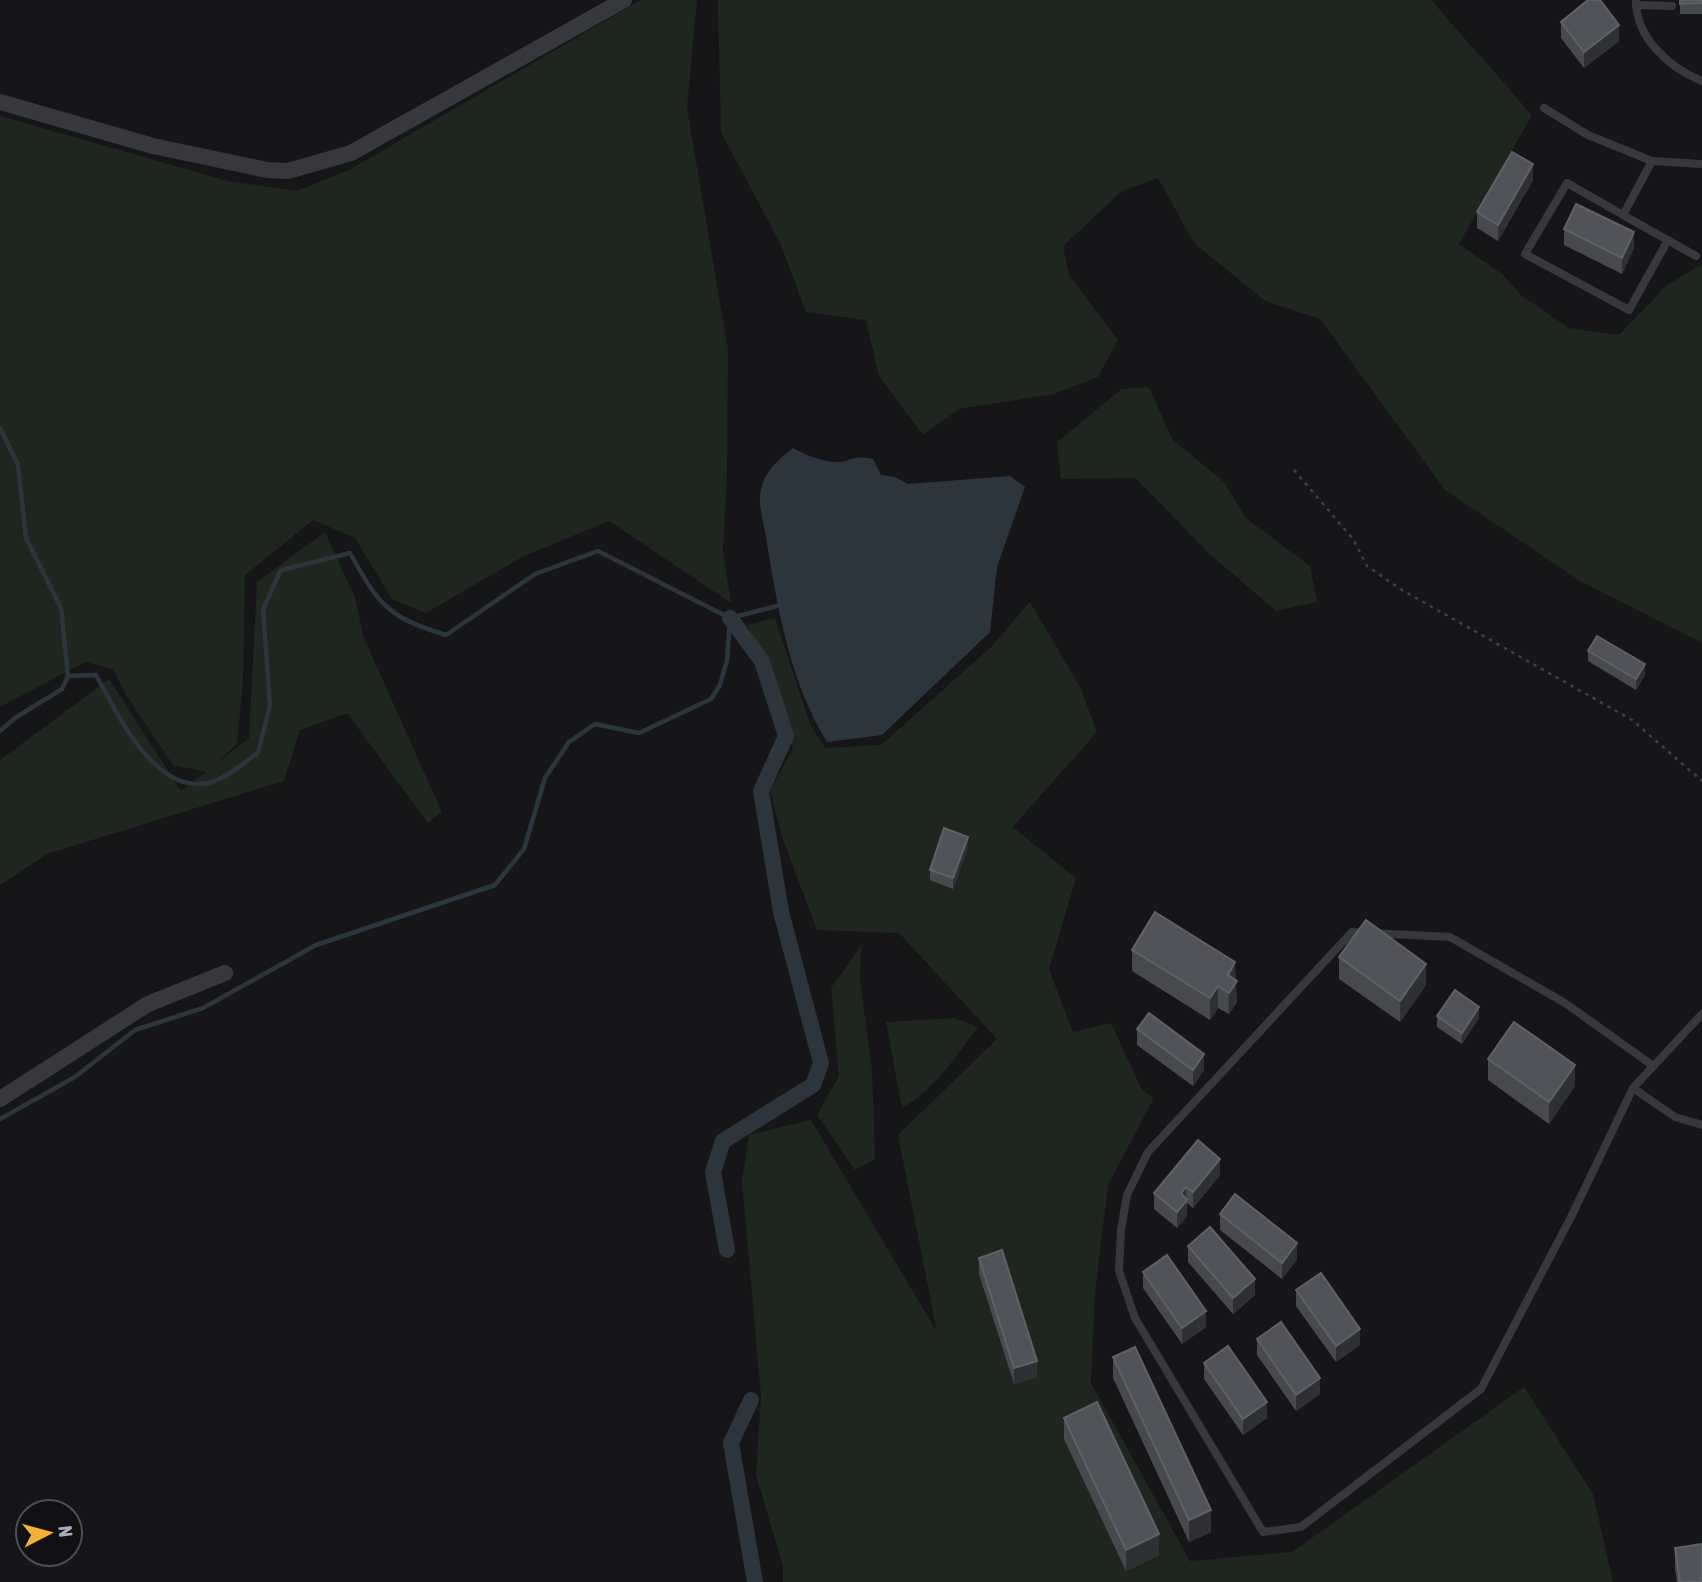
<svg xmlns="http://www.w3.org/2000/svg" width="1702" height="1582" font-family="'Asap Condensed',sans-serif">
<rect width="100%" height="100%" fill="#161618"/>
<!-- green -->
<g fill="#1e261f">
<path d="M641,0H697L687,108L728,350L727,475L723,551L731,603L609,521L524,556L426,613L392,599L355,538L313,520L245,575L243,681L237,744L217,763L249,738L257,582L325,532L356,600L363,636L442,812L428,823L347,713L300,730L284,781L47,854L0,885V760L109,679L181,791L206,772L173,765L126,695L113,669L85,662L0,707V116L228,181L297,191L349,170Z"/>
<path d="M718,0H1431L1532,115L1459,244L1502,274L1522,296L1569,328L1619,335L1667,285L1702,264V643L1580,581L1445,490L1320,319L1265,301L1194,243L1158,178L1122,191L1063,246L1069,275L1118,340L1098,377L1054,394L959,409L923,435L879,376L866,320L806,312L781,245L721,132Z"/>
<path d="M1149,387L1172,439L1224,482L1246,518L1310,566L1317,602L1276,611L1212,556L1135,478L1061,479L1057,442L1122,389Z"/>
<path d="M1030,602L1080,687L1097,732L1013,827L1076,878L1049,969L1073,1032L1111,1023L1142,1090L1154,1098L1108,1185L1095,1293L1091,1383L1190,1561L1292,1552L1524,1387L1593,1494L1613,1582H783V1566L756,1475L761,1396L742,1180L749,1135L811,1120L937,1332L898,1135L997,1039L899,933L817,930L782,837L770,790L793,749L774,680L747,625L775,618L810,724L825,748L881,745L991,647Z"/>
<path d="M861,946L860,980L872,1070L875,1159L855,1170L817,1115L839,1076L831,988Z"/>
<path d="M954,1018L978,1027C955,1057 935,1089 902,1108L886,1022Z"/>
</g>
<!-- water -->
<path fill="#2c353c" d="M793,448C806,455 820,461 835,462C851,463 849,454 873,459L881,475L895,477L908,484L1010,476L1025,487L997,567L990,632L882,735L827,742C790,683 777,606 766,537C764,524 759,508 760,495C762,474 777,460 793,448Z"/>
<g fill="none" stroke-linecap="round" stroke-linejoin="round">
<!-- stream -->
<g stroke="#2c353c" stroke-width="4.5">
<path d="M0,428L18,465L26,538L61,608L68,676L62,689L15,718L0,731"/>
<path d="M68,676L96,675C118,714 155,798 212,782C227,778 245,762 258,753L270,705L263,609L281,570L350,553C379,605 387,617 446,635L535,574L598,551L730,618L777,606"/>
<path d="M0,1119L75,1077L135,1030L203,1008L316,945L495,885L524,849L545,778L569,742L595,724L639,733L711,699L720,685L727,660L730,618"/>
</g>
<!-- canal -->
<g stroke="#2c353c" stroke-width="16">
<path d="M727,1250L713,1172L723,1141L813,1085L821,1063L781,912L761,791L786,736L762,661L730,618"/>
<path d="M751,1400L731,1443L755,1582"/>
</g>
<!-- path -->
<path stroke="#3d3f44" stroke-width="2.5" stroke-dasharray="3.5 5" stroke-linecap="butt" d="M1294,470L1353,539L1367,566L1402,590L1632,720L1702,781"/>
<!-- service -->
<g stroke="#37383d" stroke-width="8">
<path d="M1636,0C1636,38 1668,67 1702,81"/>
<path d="M1636,5L1672,6"/>
<path d="M1544,108L1588,135L1652,161L1702,164"/>
<path d="M1652,161L1623,215L1567,183L1525,254L1629,310L1668,240"/>
<path d="M1623,215L1696,256"/>
<path d="M1652,1065L1565,1003L1450,937L1352,932L1148,1152L1127,1195L1121,1230L1119,1271L1135,1318L1263,1532L1301,1527L1481,1389L1572,1215L1633,1088L1702,1014"/>
<path d="M1633,1088L1675,1117L1702,1125"/>
</g>
<!-- minor -->
<g stroke="#37383d" stroke-width="16">
<path d="M0,102L153,146L267,170L288,171L351,153L624,0"/>
<path d="M0,1099L148,1004L225,973"/>
</g>
</g>
<!-- wall -->
<g fill="#47494d">
<rect x="1680" y="0" width="22" height="14"/>
<path d="M1561,22L1619,41L1584,68L1561,38Z"/>
<path d="M1533,180L1498,241L1477,228V212Z"/>
<path d="M1564,229L1634,248L1622,274L1564,245Z"/>
<path d="M1588,651L1645,675L1636,690L1588,661Z"/>
<path d="M968,847L953,889L930,880V870Z"/>
<path d="M1132,950L1235,980L1237,1002L1229,1014L1218,1008L1210,1020L1132,971Z"/>
<path d="M1339,957L1426,985L1400,1022L1339,979Z"/>
<path d="M1437,1016L1479,1018L1462,1044L1437,1027Z"/>
<path d="M1137,1029L1204,1070L1193,1086L1137,1045Z"/>
<path d="M1488,1059L1575,1086L1549,1124L1488,1080Z"/>
<path d="M1220,1175L1193,1208L1187,1203V1216L1177,1228L1154,1209V1193Z"/>
<path d="M1220,1214L1297,1259L1282,1279L1220,1230Z"/>
<path d="M1188,1246L1255,1295L1233,1314L1188,1262Z"/>
<path d="M979,1258L1037,1377L1014,1384L979,1274Z"/>
<path d="M1143,1272L1206,1327L1182,1344L1143,1288Z"/>
<path d="M1296,1290L1360,1345L1336,1362L1296,1306Z"/>
<path d="M1257,1339L1320,1394L1296,1411L1257,1355Z"/>
<path d="M1113,1357L1211,1532L1189,1542L1113,1378Z"/>
<path d="M1204,1363L1267,1418L1243,1435L1204,1379Z"/>
<path d="M1064,1418L1159,1555L1126,1571L1064,1439Z"/>
<path d="M1675,1548L1702,1582H1677L1675,1569Z"/>
</g>
<!-- shaded-wall -->
<g fill="#2f3033">
<path d="M1619,25V41L1584,68V52Z"/>
<path d="M1533,164V180L1498,241V225Z"/>
<path d="M1634,232V248L1622,274V258Z"/>
<path d="M1645,664V675L1636,690V679Z"/>
<path d="M968,837V847L953,889V878Z"/>
<path d="M1235,962L1237,1002L1229,1014L1228,975Z"/>
<path d="M1426,964V985L1400,1022V1001Z"/>
<path d="M1218,986V1008L1210,1020V998Z"/>
<path d="M1479,1007V1018L1462,1044V1033Z"/>
<path d="M1204,1054V1070L1193,1086V1070Z"/>
<path d="M1575,1065V1086L1549,1124V1102Z"/>
<path d="M1220,1159V1175L1193,1208V1192Z"/>
<path d="M1186,1187L1187,1216L1177,1228V1212L1181,1193Z"/>
<path d="M1297,1243V1259L1282,1279V1263Z"/>
<path d="M1255,1279V1295L1233,1314V1298Z"/>
<path d="M1206,1311V1327L1182,1344V1328Z"/>
<path d="M1360,1329V1345L1336,1362V1346Z"/>
<path d="M1037,1361V1377L1014,1384V1368Z"/>
<path d="M1320,1378V1394L1296,1411V1395Z"/>
<path d="M1267,1402V1418L1243,1435V1419Z"/>
<path d="M1211,1510V1532L1189,1542V1520Z"/>
<path d="M1159,1534V1555L1126,1571V1550Z"/>
</g>
<!-- building -->
<g fill="#525359" stroke="#5f6168" stroke-width="2">
<path d="M1588,0H1600L1619,25L1584,52L1561,22Z"/>
<path d="M1680,0H1702V3L1680,4Z"/>
<path d="M1512,152L1533,164L1498,225L1477,212Z"/>
<path d="M1576,204L1634,232L1622,258L1564,229Z"/>
<path d="M1597,636L1645,664L1636,679L1588,651Z"/>
<path d="M944,828L968,837L953,878L930,870Z"/>
<path d="M1155,912L1235,962L1228,975L1237,981L1229,993L1218,986L1210,998L1132,950Z"/>
<path d="M1366,920L1426,964L1400,1001L1339,957Z"/>
<path d="M1455,990L1479,1007L1462,1033L1437,1016Z"/>
<path d="M1149,1013L1204,1054L1193,1070L1137,1029Z"/>
<path d="M1514,1022L1575,1065L1549,1102L1488,1059Z"/>
<path d="M1198,1140L1220,1159L1193,1192L1186,1187L1181,1193L1187,1200L1177,1212L1154,1193Z"/>
<path d="M1235,1194L1297,1243L1282,1263L1220,1214Z"/>
<path d="M1210,1227L1255,1279L1233,1298L1188,1246Z"/>
<path d="M1002,1250L1037,1361L1014,1368L979,1258Z"/>
<path d="M1167,1255L1206,1311L1182,1328L1143,1272Z"/>
<path d="M1321,1273L1360,1329L1336,1346L1296,1290Z"/>
<path d="M1281,1322L1320,1378L1296,1395L1257,1339Z"/>
<path d="M1228,1346L1267,1402L1243,1419L1204,1363Z"/>
<path d="M1135,1347L1211,1510L1189,1520L1113,1357Z"/>
<path d="M1097,1402L1159,1534L1126,1550L1064,1418Z"/>
<path d="M1702,1544V1582H1680L1675,1548Z"/>
</g>
<!-- north arrow -->
<g transform="translate(49 1533) rotate(84)"><circle r="33" fill="#111113" stroke="#4d4f55" stroke-width="2"/>
<path d="M0-5L12 26L0 18L-12 26Z" fill="#f2b134"/>
<text y="-10" font-size="19" font-weight="bold" text-anchor="middle" fill="#a8adb8">N</text>
</g>
</svg>
